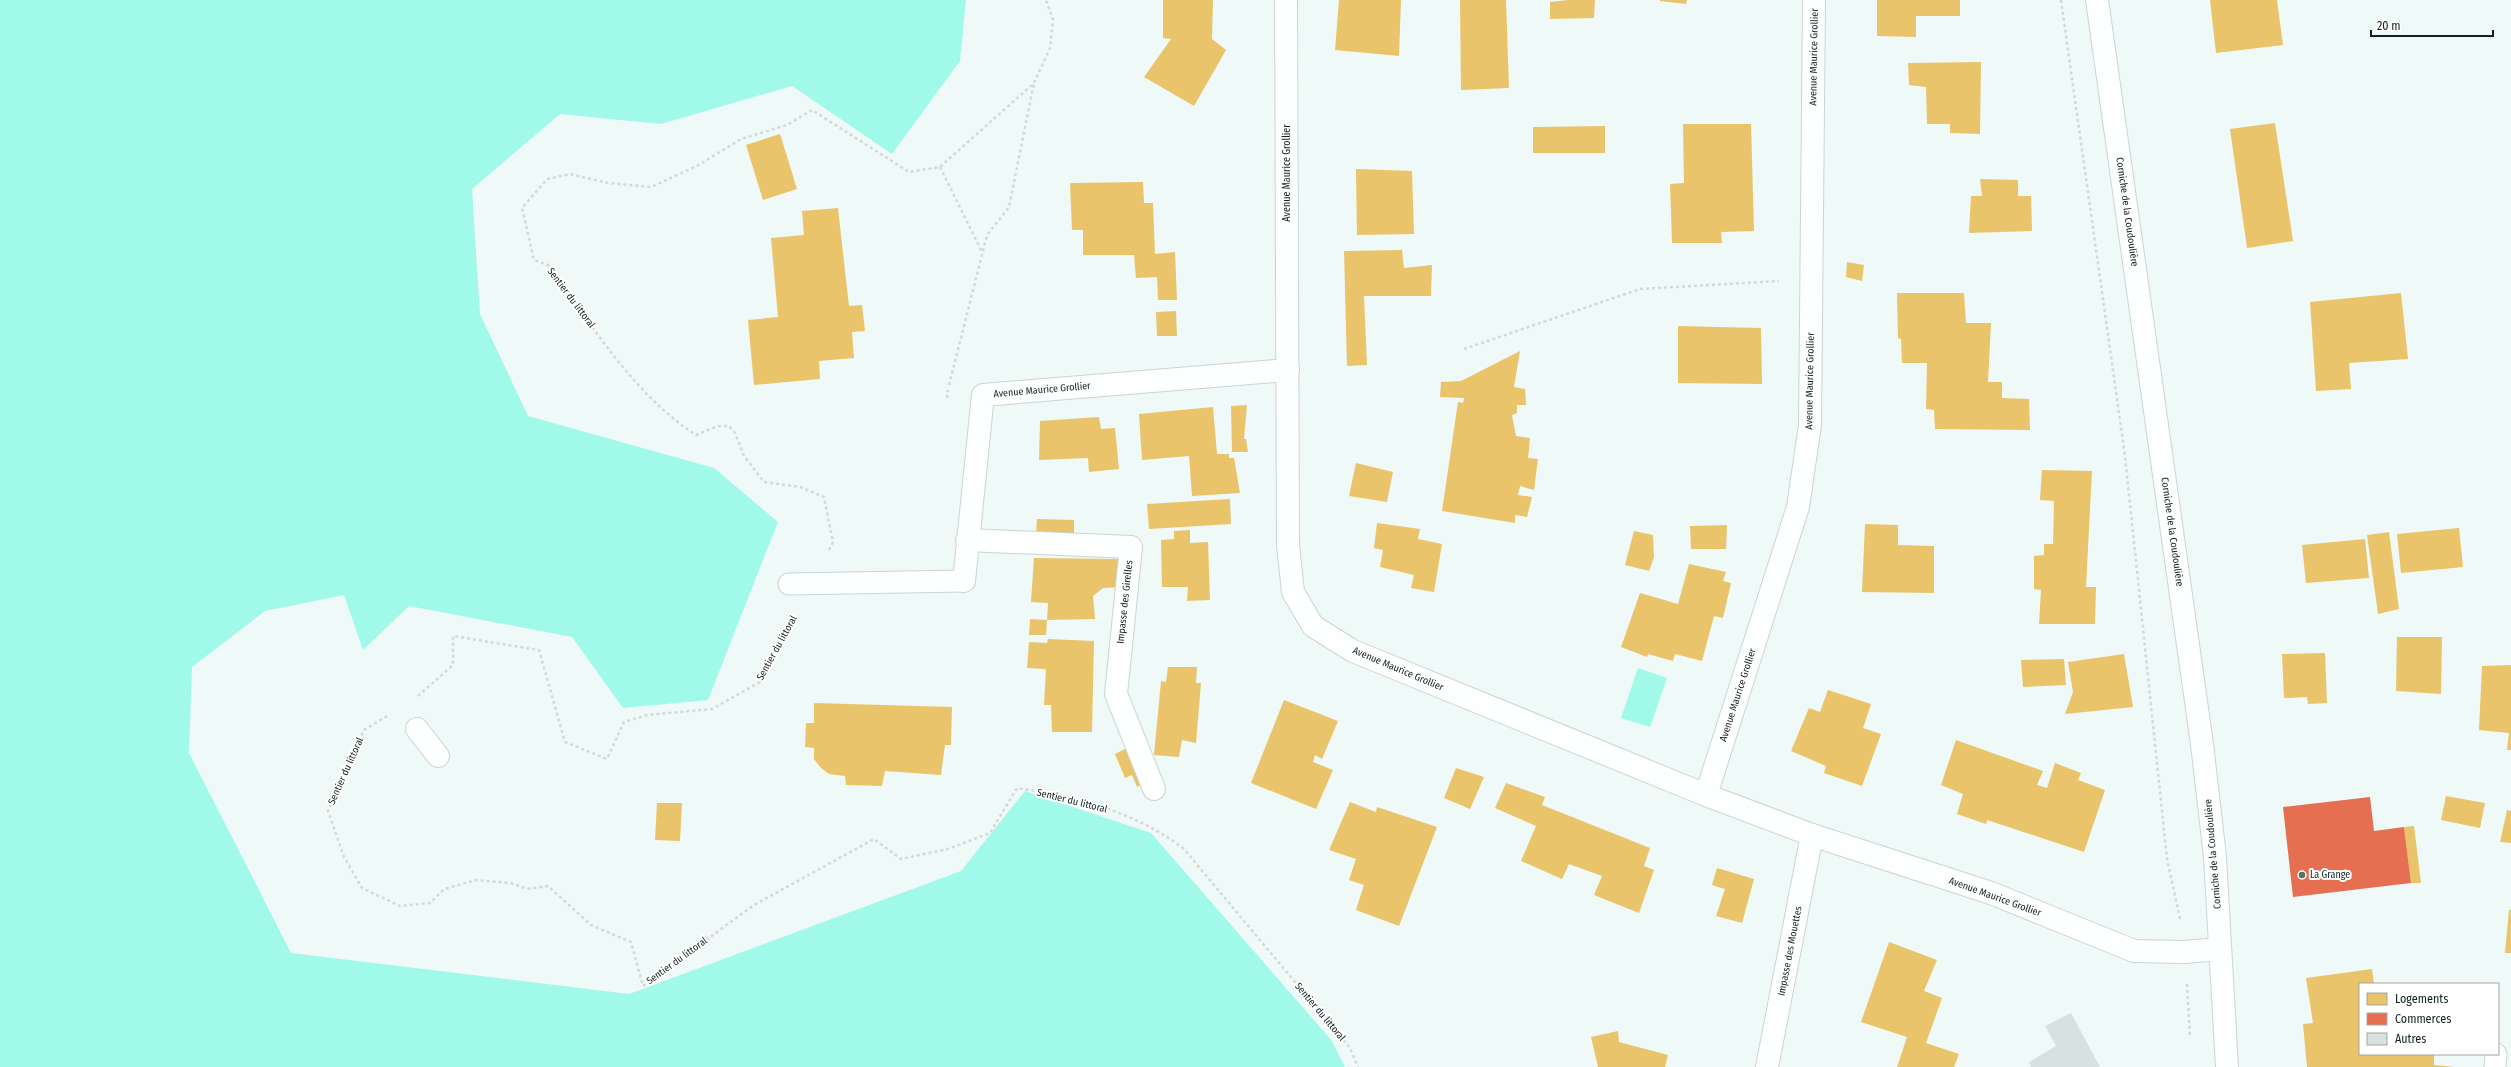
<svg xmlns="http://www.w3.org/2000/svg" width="2511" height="1067" font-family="'Fira Sans Condensed',sans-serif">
<rect width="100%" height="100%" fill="#eff9f7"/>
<!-- water -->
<g fill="#a0f9e9">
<path d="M0,0H966L960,61L892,154L792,86L661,124L560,114L472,189L480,314L528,416L714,468L778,522L708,700L623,708L572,637L409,606L363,650L344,595L265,611L192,667L189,753L291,953L629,994L961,871L1025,791L1151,833L1332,1041L1345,1067H0Z"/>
<path d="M1638,668L1667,678L1650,727L1621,718Z"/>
</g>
<!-- homes -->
<g fill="#e9c46a">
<path d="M1163,0H1213L1212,39L1226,50L1194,106L1144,77L1171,39L1163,38Z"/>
<path d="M1339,0H1401L1399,56L1335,50Z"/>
<path d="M1460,0H1506L1509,88L1461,90Z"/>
<path d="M1568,0H1595L1594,18L1550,19V2Z"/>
<path d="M1660,0H1687L1686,4L1660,1Z"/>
<path d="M1877,0H1960V16H1916V37L1877,36Z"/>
<path d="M2210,0H2277L2283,45L2216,53Z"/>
<path d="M1981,62L1980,134L1950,133V124H1927L1926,87L1909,85L1908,63Z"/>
<path d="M2275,123L2293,241L2247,248L2230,129Z"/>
<path d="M1683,124H1751L1754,231L1721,232L1722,243H1672L1670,184L1684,183Z"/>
<path d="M1605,126V153H1533V127Z"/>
<path d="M780,134L797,189L763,200L746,145Z"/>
<path d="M1356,169L1412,171L1414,234L1357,235Z"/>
<path d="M1980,179L2018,180V196H2031L2032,231L1969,233L1971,196H1982Z"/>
<path d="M1143,182L1144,203H1153L1155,254L1175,252L1177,300H1158L1157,277L1136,278L1134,255H1083V230H1072L1070,183Z"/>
<path d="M838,208L849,306L862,305L865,331L852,332L854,358L819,361L820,379L754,385L748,320L778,317L771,238L804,235L802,211Z"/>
<path d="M1402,250L1404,268L1432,265L1431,296H1364L1367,365L1347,366L1344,251Z"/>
<path d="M1847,262L1864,265L1862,281L1846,277Z"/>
<path d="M1897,293H1964L1966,323H1991L1988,382H2002V398L2029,399L2030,430L1935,429L1934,410L1926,409L1927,363H1902L1901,339L1898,338Z"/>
<path d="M2401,293L2408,359L2349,363L2351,389L2316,391L2310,302Z"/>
<path d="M1176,311L1177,336H1157L1156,312Z"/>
<path d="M1678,326L1761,328L1762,384L1678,383Z"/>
<path d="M1520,351L1514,387L1525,389L1526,405H1517V413L1512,415L1516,436L1530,438L1528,458L1538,459L1534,490L1520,486L1518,495L1532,497L1527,517L1515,515V523L1442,511L1458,402L1463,403L1464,398L1440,397L1441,382L1461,381Z"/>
<path d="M1247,405L1244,439H1246L1248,452H1232L1231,406Z"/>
<path d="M1213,407L1217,454H1229V458H1234L1240,493L1192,496L1189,456L1142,460L1139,414Z"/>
<path d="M1099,417L1101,429L1115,428L1119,469L1089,472L1088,458L1039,460L1040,421Z"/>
<path d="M1356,463L1393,472L1387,502L1349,496Z"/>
<path d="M2042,470L2092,471L2086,587H2096L2095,624H2039L2041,590L2034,589V556L2044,555V544H2053L2054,501L2040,500Z"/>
<path d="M1230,499L1231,524L1149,529L1147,504Z"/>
<path d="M1037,519L1074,520V538L1036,536Z"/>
<path d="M1377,523L1420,529L1418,539L1442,544L1434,592L1411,588L1414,575L1380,567L1383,550L1374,548Z"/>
<path d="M1865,524L1898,525V545L1934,546V593L1862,592Z"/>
<path d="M1727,525L1726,549H1691L1690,526Z"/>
<path d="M2459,528L2463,567L2401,573L2397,534Z"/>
<path d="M1190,530V543L1208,542L1210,600L1187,601L1188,587H1162L1161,540L1174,539V531Z"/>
<path d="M1634,531L1653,535L1654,557L1649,571L1625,565Z"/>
<path d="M2389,532L2399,609L2378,614L2367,535Z"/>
<path d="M2365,539L2369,578L2306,583L2302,545Z"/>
<path d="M1034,558L1122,559L1123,587L1103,588L1093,596L1095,619L1047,620L1048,603L1031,602Z"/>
<path d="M1689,564L1726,572L1723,581L1731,583L1723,618L1714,616L1702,661L1675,654L1673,661L1648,654L1647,657L1621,647L1640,593L1678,604Z"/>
<path d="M1030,619L1047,620L1046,635H1029Z"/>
<path d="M2397,637H2442L2441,694L2396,691Z"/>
<path d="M1048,639L1094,641L1092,732H1052L1051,705H1044L1046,669L1027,668L1029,642L1047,643Z"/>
<path d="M2325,653L2327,703L2308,704L2307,697L2284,698L2282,654Z"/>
<path d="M2124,654L2133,707L2065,714L2073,692L2068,662Z"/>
<path d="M2064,659L2066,685L2023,687L2021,660Z"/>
<path d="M2511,665V750H2507L2509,733L2479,730L2482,666Z"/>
<path d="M1168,667H1197L1196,683H1201L1196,743L1182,740L1179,757L1154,755L1161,681L1166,682Z"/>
<path d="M1828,690L1871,704L1863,728L1881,734L1862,786L1824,773L1826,766L1791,751L1809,708L1820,712Z"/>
<path d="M1284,700L1338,721L1322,759L1315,755L1313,762L1333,770L1316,809L1251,783Z"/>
<path d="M814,703L952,707L951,745H945L941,775L885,771L882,786L846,785L845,776L829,774L821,768L814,759V748L805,747L806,723H814Z"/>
<path d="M1956,740L2043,771L2037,785L2047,788L2055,763L2081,773L2078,780L2105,790L2084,852L1987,820L1986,824L1957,814L1963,794L1941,785Z"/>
<path d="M1127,748L1144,783L1137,787L1132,775L1125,778L1115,754Z"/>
<path d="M1456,768L1484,777L1470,809L1444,798Z"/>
<path d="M1506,783L1545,797L1542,805L1650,848L1644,866L1654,870L1639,913L1594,895L1602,876L1569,864L1562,879L1521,861L1536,826L1495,808Z"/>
<path d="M2446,796L2485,803L2480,828L2441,820Z"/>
<path d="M1350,802L1376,812L1377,807L1437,827L1399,926L1356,910L1364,885L1349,880L1356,859L1329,850Z"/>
<path d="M657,803H682L680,841L655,840Z"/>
<path d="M2507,810L2511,811V843L2500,842Z"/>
<path d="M2414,826L2421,883H2411L2404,827Z"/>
<path d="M1717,868L1754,879L1742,923L1716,916L1725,889L1712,885Z"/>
<path d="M2509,910H2511V953H2505Z"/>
<path d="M1889,942L1937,960L1924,991L1942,998L1926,1043L1959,1054L1954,1067H1897L1907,1037L1861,1022Z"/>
<path d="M2372,969L2374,984H2360V1054H2434V1065L2455,1067H2307L2303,1024L2313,1023L2306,978Z"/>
<path d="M1618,1031L1619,1042L1668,1055L1665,1067H1598L1591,1037Z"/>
</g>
<!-- shops -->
<path fill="#e76f51" d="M2370,797L2374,831L2404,827L2411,883L2293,897L2283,807Z"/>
<!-- building -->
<path fill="#d6e2e0" d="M2071,1013L2100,1067H2031L2029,1062L2056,1046L2045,1026Z"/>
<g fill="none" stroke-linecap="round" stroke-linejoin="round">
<!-- lane casing -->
<g stroke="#c9d6d4" stroke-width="23">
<g id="lane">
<path d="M789,584L964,581"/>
<path d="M2495,1067L2496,1054"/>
</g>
</g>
<!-- street casing -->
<g stroke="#c9d6d4" stroke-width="24">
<g id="street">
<path d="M1286,0L1288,545L1293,592L1313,626L1353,651L1706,795L1812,835L1991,893L2134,951L2184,952L2220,949"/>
<path d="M967,540L1131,547L1116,694L1154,789"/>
<path d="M964,581L983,395L1288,370"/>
<path d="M417,729L438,756"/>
<path d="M1706,795L1798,507L1810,425L1814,0"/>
<path d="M1767,1067L1812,835"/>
</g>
</g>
<!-- secondary casing -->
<g stroke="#c9d6d4" stroke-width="24">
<path id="secondary" d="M2097,0L2202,744L2215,857L2227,1067"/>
</g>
<!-- path -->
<g stroke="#d5d8d8" stroke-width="2.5" stroke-dasharray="3 3" stroke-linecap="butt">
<path d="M2061,0L2125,456L2167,859L2180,919"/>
<path d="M940,167L982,252"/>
<path d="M1464,349L1640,289L1779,281"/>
<path d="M949,385L987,235L1009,207L1034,83"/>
<path d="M947,398L948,390"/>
<path d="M829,550L833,542L824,497L800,487L764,482L744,456L735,433L729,426H718L696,435C634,395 591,324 548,265L534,260L522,208L547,179L570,174L608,183L651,187L697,166L741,139L787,125L812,110L909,172L940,167L1034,83L1050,48L1053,20L1046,0"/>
<path d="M418,696L453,665V636L539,650L565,742L607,759L624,722L647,715L712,709L760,682L794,617"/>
<path d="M387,716L364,730L328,811L344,857L362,888L400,906L430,903L444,889L476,880L511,883L527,889L548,886L591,925L631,942L643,986L754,905L874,839L901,859L948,849L990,833L1017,788C1075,796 1136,812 1184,849L1350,1048L1358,1067"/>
<path d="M2187,984L2190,1037"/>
</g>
<!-- lane -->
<use href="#lane" stroke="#fdfefe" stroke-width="21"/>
<!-- street -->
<use href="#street" stroke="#fdfefe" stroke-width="22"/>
<!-- secondary -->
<use href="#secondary" stroke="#fdfefe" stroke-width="22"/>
</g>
<!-- markers -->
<circle fill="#5f6d6b" stroke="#fff" stroke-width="1.5" cx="2302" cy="875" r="4"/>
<g text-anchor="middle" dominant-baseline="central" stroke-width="4" stroke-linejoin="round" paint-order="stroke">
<!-- street labels -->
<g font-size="10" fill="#11221f" stroke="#fff">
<text transform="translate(1814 57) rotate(-89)">Avenue Maurice Grollier</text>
<text transform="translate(1287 173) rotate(-90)">Avenue Maurice Grollier</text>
<text transform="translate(2127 212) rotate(82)">Corniche de la Coudoulière</text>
<text transform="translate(571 298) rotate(53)">Sentier du littoral</text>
<text transform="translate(1810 381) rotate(-89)">Avenue Maurice Grollier</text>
<text transform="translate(1042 390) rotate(-5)">Avenue Maurice Grollier</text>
<text transform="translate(2172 532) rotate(82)">Corniche de la Coudoulière</text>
<text transform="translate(1125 602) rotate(-84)">Impasse des Girelles</text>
<text transform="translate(777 648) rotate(-61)">Sentier du littoral</text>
<text transform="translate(1398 669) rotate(23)">Avenue Maurice Grollier</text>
<text transform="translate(1738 695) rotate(-72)">Avenue Maurice Grollier</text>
<text transform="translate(346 771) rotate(-66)">Sentier du littoral</text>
<text transform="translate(1072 801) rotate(14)">Sentier du littoral</text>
<text transform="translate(2213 854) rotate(-95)">Corniche de la Coudoulière</text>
<text transform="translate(1995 897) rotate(20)">Avenue Maurice Grollier</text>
<text transform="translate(1790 951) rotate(-79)">Impasse des Mouettes</text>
<text transform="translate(677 961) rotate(-36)">Sentier du littoral</text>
<text transform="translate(1320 1012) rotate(50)">Sentier du littoral</text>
</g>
<!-- poi labels -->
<g font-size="10" fill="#11221f" stroke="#fff" text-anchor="start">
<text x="2310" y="875">La Grange</text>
</g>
</g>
<!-- legend -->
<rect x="2359" y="983" width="140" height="72" fill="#ffffff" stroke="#a0a7a5"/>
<rect x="2367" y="993" width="20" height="12" fill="#e9c46a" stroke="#a0a7a5"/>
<text x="2395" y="1003" font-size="12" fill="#11221f">Logements</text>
<rect x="2367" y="1013" width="20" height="12" fill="#e76f51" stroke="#a0a7a5"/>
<text x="2395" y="1023" font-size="12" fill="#11221f">Commerces</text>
<rect x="2367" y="1033" width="20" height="12" fill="#d6e2e0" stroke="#a0a7a5"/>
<text x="2395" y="1043" font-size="12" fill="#11221f">Autres</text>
<!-- scale -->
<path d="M2371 30v6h122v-6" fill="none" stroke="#11221f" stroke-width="2"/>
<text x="2377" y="30" font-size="12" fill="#11221f" stroke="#ffffff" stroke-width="3" paint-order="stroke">20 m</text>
</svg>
